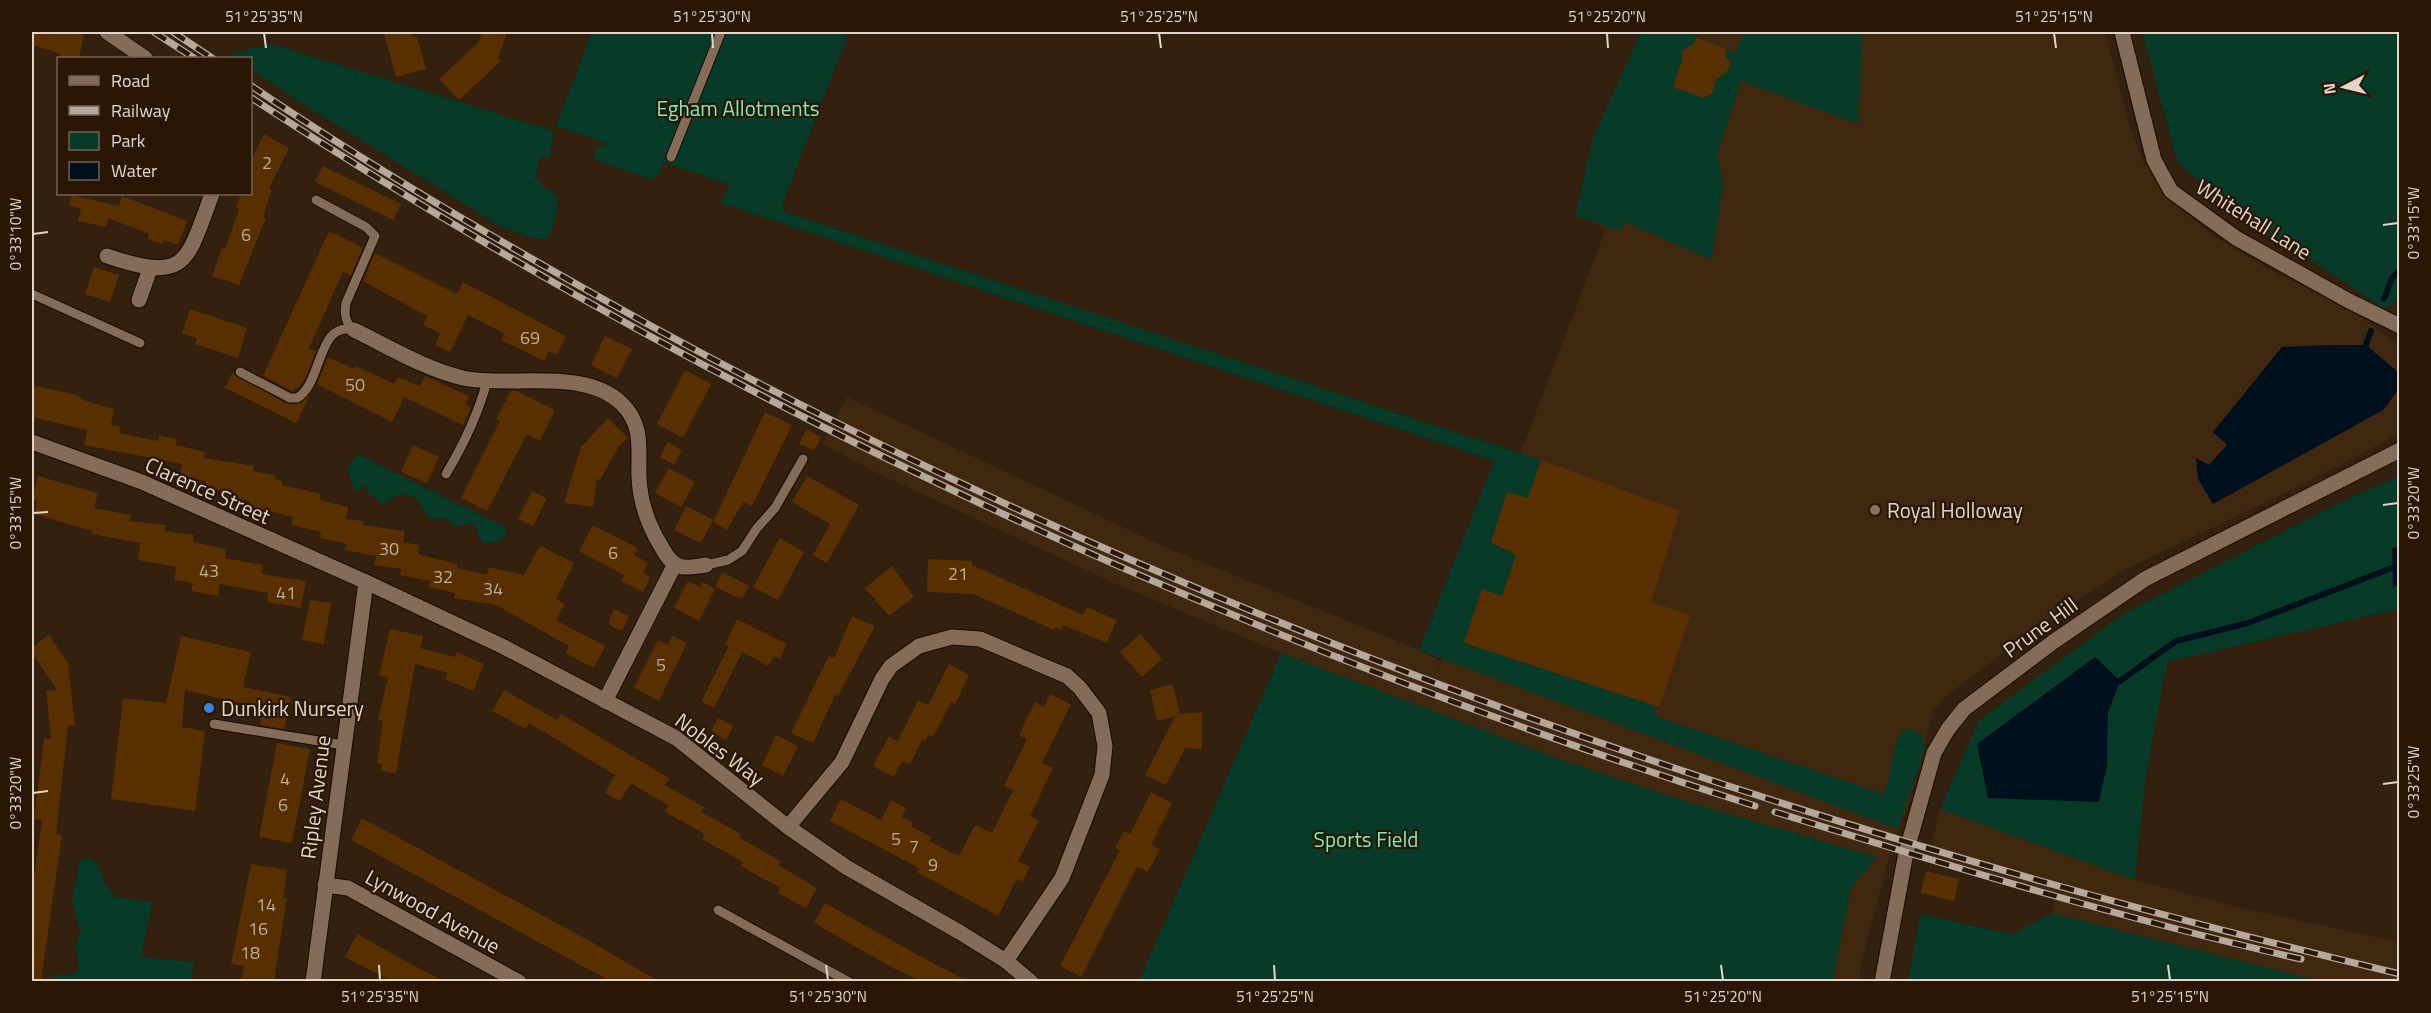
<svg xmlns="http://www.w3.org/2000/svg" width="2431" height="1013" font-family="'Titillium Web',sans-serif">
<rect width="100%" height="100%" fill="#33200e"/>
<!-- built -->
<g fill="#402810">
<path d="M1641,32H2105L2129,124L2142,159L2165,194L2212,235L2260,264L2359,315L2399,346V434L2281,495L2126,569L2062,609L1946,696L1933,712L1910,799L1889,857L1860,968V981H1139L1162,934L1281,653L1114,583L877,473L823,444L825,438L847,397L1165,547L1419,650L1440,661L1432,686L1606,228L1575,216L1593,137Z"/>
<path d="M1940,809L2135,880L2241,908L2399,942V981H2318L2052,913L2055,899L1928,861Z"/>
</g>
<!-- green -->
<g fill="#073b27" fill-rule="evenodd">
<path d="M592,32H849L783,203V211L1541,460L1528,498L1507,492L1491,542L1516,555L1502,596L1482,589L1464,643L1655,706V714L1664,719L1883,794C1893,774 1891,752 1901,731L1911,729L1923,736L1925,748L1898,829L1419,650L1494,461L721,203L730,185L662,162L661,173L652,180L594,160L596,149L608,144L556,126Z"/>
<path d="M1641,32H1685L1735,52L1745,32H1863L1858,124L1741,81L1717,154L1723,185L1712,260L1625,222L1621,231L1575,216L1593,137Z"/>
<path d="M2142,32H2399V297L2385,309L2232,208L2178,164Z"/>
<path d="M272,44L554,131L549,158L540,156L536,177L542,186L557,195C558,213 557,224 546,239L530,238L498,225L297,100L251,69L250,58H236L229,54Z"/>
<path d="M358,454L507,528L502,541L483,544L473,523L455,527L447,519H430L416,498L400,494L383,504L366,491L367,482L356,493L347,468Z"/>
<path d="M2399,476V609L2167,662L2145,782L2135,880L1940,809L1979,720L2123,614L2337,504ZM2095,657L2120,681L2108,712Z"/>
<path d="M1281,653L1567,762L1681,800L1877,857L1851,888L1833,978L1841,981H1139Z"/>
<path d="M88,857L98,863L103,881L115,897L152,902L141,957L194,962L191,981H53L56,974L68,976L79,969L75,945L81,932L72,901L80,860Z"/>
<path d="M2052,913L2318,981H1908L1920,914L2012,934Z"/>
</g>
<!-- water -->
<g fill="#00101c">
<path d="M2330,345H2366L2399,373V389L2383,410L2213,504L2198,479L2196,458L2209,465L2227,445L2213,432L2282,347Z"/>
<path d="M2399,547V585L2393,587L2392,548Z"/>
<path d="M2095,657L2120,681L2108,712L2107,765L2099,802L1988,798L1977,744Z"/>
</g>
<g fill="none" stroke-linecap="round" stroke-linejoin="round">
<!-- stream -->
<g stroke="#00101c" stroke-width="6">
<path d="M2384,299L2392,278L2400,270"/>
<path d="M2364,350L2371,331"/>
<path d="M2120,681L2176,641L2248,623L2392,568"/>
</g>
</g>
<!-- building -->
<g fill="#572f00">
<path d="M35,32H68L84,35L79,58H60L61,55L53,51L32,45Z"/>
<path d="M393,32H411L412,37L417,36L426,69L396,77L384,34Z"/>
<path d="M482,32H507L498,58L501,61L459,100L439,79L478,43Z"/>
<path d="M1696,37L1727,49L1725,56L1731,63L1728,70L1716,80L1712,94L1703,98L1673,87L1682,61V51L1694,44Z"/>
<path d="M264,134L289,148L269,188L272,190L263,217L266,218L239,285L212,276L222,248L225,249L239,209L236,207L241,194L250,197V162Z"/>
<path d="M323,166L401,204L393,220L315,182Z"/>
<path d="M72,195L119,206L122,196L187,221L178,245L164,240L162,244L148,239L149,234L108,218L106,227L78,221L81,209L69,205Z"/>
<path d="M329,231L363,248L351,275L343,272L309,348L316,351L306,377L300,386L292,391L263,376Z"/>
<path d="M375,253L457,294L463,282L566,336L557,355L549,351L544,361L501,340L504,333L468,315L450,352L435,345L440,333L423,325L427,316L363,281Z"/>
<path d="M94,267L119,275L110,302L85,294Z"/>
<path d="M190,309L247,328L238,358L195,344L197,338L182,334Z"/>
<path d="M605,336L632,349L617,378L591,365Z"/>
<path d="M328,357L354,369L356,366L394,384L398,377L420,386L425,376L469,396L465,404L471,408L463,425L404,397L392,422L317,384Z"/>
<path d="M685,370L711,384L683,438L657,424Z"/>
<path d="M232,373L287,404L301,403L310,395L296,423L225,388Z"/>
<path d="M32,385L77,395L86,401L114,409L111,425L120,427L119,433L158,441L159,436L177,439L176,445L205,452L204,458L254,466L253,471L275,475L274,479L282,481V485L321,494L320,500L348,507L346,519L363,521V525L405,531L403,542L419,545L418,554L457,564V568L487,575L489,567L524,575L540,546L574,563L556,599L565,604L556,620L605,646L594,668L565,653L569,646L496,605L454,598L455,593L429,587L430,581L400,575L401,569L374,565L376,556L345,550L347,544L320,538L321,532L291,525L293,517L248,506L249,501L225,496L227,491L204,487L206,481L179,476L182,464L84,445L87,430L32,417Z"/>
<path d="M511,391H517L555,410L540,441L527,434L487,511L461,498L500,421L496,419Z"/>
<path d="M765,412L792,425L752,506L743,502L727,530L713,522Z"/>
<path d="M608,418L628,438L619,446L600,480L597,479L593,507L564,503L581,447Z"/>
<path d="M807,429L821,437L814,451L799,444Z"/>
<path d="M668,442L682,450L674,465L660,457Z"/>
<path d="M413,445L439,457L427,483L401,472Z"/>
<path d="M1541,460L1680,511L1651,602L1690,615L1660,707L1464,643L1482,589L1502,596L1516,555L1491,542L1507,492L1528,498Z"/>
<path d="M669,468L695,482L681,507L655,493Z"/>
<path d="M38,476L98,493L94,508L131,515L129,521L166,525L165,531L194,535L193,542L226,549L225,558L263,565L262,574L306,581L301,608L267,602L268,593L220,584L218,596L191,591L193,583L174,580L176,567L138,560L140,543L92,534L93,531L34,514L37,501L32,500Z"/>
<path d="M807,476L859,505L827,563L813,555L830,524L792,502Z"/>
<path d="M532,491L547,498L533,526L518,519Z"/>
<path d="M686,506L713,520L701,543L674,530Z"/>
<path d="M593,525L638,548L634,555L648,563L643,573L650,577L643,592L621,581L624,575L579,551Z"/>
<path d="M780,538L804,552L778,600L753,587Z"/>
<path d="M928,559L972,561V565L1083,615L1087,607L1117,620L1107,643L1063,625L1061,630L1056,627L1054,630L973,594L927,592Z"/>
<path d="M892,566L914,597L889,616L865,588Z"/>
<path d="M722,572L749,586L742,599L715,587Z"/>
<path d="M688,581L700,587L702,582L715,589L699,621L674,608Z"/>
<path d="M310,600L331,603L324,644L302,640Z"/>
<path d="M614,609L629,616L622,631L608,624Z"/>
<path d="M852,616L875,626L838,696L835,695L813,743L791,733L829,656L834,658Z"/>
<path d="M737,619L787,644L780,659L774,656L768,666L742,652L714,708L701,702L729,646L725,644Z"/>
<path d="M390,629L423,636L420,648L455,657L457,652L484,664L473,691L445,679L448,673L415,664L396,773L381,771L382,764L377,763L383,721L378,720L388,677L379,676Z"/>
<path d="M1140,634L1162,659L1142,677L1120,652Z"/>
<path d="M49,635L68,663L75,725L68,726L56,834L62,835L41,981H32V890L42,820L34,819L44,738L51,739L46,691L57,690L32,653V647Z"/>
<path d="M181,636L251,652L243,687L291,697L284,729L260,725L262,709L185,690L182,727L205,731L195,811L111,799L123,698L166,703Z"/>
<path d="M672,636L687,643L659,701L634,688L658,640L668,645Z"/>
<path d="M949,664L969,675L955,704L951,702L933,737L928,735L925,741L922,740L910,764L902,761L894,777L873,766L889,736L898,741L918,700L928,705Z"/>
<path d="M1173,684L1180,714L1202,712V749L1185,748L1166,785L1145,775L1175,717L1157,721L1150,690Z"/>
<path d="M504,690L557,720L561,714L669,778L665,785L704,807L701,812L741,834L739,837L780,861L778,865L817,888L806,908L778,893L780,888L741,866L743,862L702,839L705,834L665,812L668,805L644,791L631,783L620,801L605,793L615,775L529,723L526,729L492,711Z"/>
<path d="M1050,694L1071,704L1042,763L1053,768L1030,816L1039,821L1018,861L1030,867L1022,882L1017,879L998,916L917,872L919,868L830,821L841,799L881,820L891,800L906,808L902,817L913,823L911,826L931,837L929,841L959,856L975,825L992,833L1013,790L1004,786L1027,739L1019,735L1035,702L1044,707Z"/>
<path d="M718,718L733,726L726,740L711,732Z"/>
<path d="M776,735L798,746L783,776L762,765Z"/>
<path d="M277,743L310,749L292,843L259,837Z"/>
<path d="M1151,792L1172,803L1151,845L1160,849L1148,872L1137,867L1081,977L1060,966L1120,850L1115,848L1124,831L1130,834Z"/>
<path d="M362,818L588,940L658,981H610L351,840Z"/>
<path d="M251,864L287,870L283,898H287L274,981H241L244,966L231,964Z"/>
<path d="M1926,871L1959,879L1954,901L1921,893Z"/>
<path d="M825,903L918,955L967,981H920L893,968L814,923Z"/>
<path d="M357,934L411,964L444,981H391L345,957Z"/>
</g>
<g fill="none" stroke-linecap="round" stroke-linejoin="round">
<!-- lane casing -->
<g stroke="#1a0900" stroke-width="11">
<g id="lane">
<path d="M671,157L721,32"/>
<path d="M316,200L366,227L375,236L346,303C344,314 345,323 354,330"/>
<path d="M32,294L140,343"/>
<path d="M240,372L290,398H297C323,383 317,320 354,330"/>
<path d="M446,474C464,444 478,415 487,381"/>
<path d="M706,565L728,560L742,551L757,528L775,508L803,459"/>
<path d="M214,724L343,745"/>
<path d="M718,910L849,982"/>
</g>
</g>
<!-- street casing -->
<g stroke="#1a0900" stroke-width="17">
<g id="street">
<path d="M107,32L145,58"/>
<path d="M2122,32L2154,160L2171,191L2236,238L2349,301L2400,326"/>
<path d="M107,256C187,283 186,264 212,194"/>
<path d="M139,300L150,269"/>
<path d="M354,330C389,347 425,369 463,378C511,388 585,367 622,404C644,426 638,449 639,477C640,501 648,525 661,546C665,553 670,563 679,566C686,569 698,566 706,565"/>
<path d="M32,442L142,482L366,582L504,647L676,738L788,827L846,867L961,933L1006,961L1031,982"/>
<path d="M605,701L675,564"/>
<path d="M788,827L842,762L882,679L891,666L919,646L952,637L980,639L1067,676L1080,688L1099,713L1105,746L1102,775L1062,878L1006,961"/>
<path d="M325,885L348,888L519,982"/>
<path d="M313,982L366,582"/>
<path d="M1882,982L1906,853L1934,753L1948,729L1964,709L2053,642L2145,579L2400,450"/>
</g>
</g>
<!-- lane -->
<use href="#lane" stroke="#846c59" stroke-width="9"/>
<!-- street -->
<use href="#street" stroke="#846c59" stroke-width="15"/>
<!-- rail casing -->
<g stroke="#b6a89b" stroke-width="7">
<g id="rail">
<path d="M154,32L194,58"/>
<path d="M173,32L212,58"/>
<path d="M250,85C380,173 516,251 653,327C1202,626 1792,830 2400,974"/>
<path d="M250,97C716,402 1225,637 1755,806"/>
<path d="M1775,812C1949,866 2123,919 2301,959"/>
</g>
</g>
<!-- rail -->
<use href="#rail" stroke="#291605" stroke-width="4.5" stroke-dasharray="14" stroke-linecap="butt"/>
</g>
<!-- ticks -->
<path fill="none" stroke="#e2d5ca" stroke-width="2" d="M264,33L266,48M712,33L713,48M1159,33L1161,48M1607,33L1608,48M2054,33L2056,48M2383,225L2398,223M33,234L48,232M2383,505L2398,503M33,513L48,512M2383,784L2398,782M33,793L48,791M379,965L380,980M826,965L828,980M1274,965L1275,980M1721,965L1723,980M2168,965L2170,980"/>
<!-- markers -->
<circle fill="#8d6e63" stroke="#291605" stroke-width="2" cx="1875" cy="510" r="6"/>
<circle fill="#3f7fe0" stroke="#291605" stroke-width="2" cx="209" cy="708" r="6"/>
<g text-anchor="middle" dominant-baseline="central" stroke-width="4.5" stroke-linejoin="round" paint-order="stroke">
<!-- number labels -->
<g font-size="18" fill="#bfac98">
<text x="267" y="162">2</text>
<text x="246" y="234">6</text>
<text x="530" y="337">69</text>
<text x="355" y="384">50</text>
<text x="389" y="548">30</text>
<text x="613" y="552">6</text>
<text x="209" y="570">43</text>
<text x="958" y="573">21</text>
<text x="443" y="576">32</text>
<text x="493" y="588">34</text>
<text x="286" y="592">41</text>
<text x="661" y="664">5</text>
<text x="285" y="778">4</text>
<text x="283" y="804">6</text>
<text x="896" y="838">5</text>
<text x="914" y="846">7</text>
<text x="933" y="864">9</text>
<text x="266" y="904">14</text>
<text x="258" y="928">16</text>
<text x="250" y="952">18</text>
</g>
<!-- park labels -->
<g font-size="21" fill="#7beeb9" stroke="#291605">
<text x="738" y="108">Egham Allotments</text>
<text x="1366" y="839">Sports Field</text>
</g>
<!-- street labels -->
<g font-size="21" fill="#e2d5ca" stroke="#291605">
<text transform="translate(2254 219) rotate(32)">Whitehall Lane</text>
<text transform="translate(208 490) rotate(24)">Clarence Street</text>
<text transform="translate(2040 627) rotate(-36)">Prune Hill</text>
<text transform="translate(720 749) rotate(37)">Nobles Way</text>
<text transform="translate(315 797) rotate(-83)">Ripley Avenue</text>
<text transform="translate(433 911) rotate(29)">Lynwood Avenue</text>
</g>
<!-- poi labels -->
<g font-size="21" fill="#e2d5ca" stroke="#291605" text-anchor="start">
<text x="1887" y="510">Royal Holloway</text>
<text x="221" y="708">Dunkirk Nursery</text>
</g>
</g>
<!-- border -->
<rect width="2431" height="1013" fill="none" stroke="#291605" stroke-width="66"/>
<!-- legend -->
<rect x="57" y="57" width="195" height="138" fill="#291605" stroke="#736254" stroke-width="1.5"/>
<rect x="69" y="76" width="30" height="9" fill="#846c59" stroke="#736254" stroke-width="1.5"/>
<text x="111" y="87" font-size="18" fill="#e2d5ca">Road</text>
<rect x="69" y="106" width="30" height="9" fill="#b6a89b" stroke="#736254" stroke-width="1.5"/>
<text x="111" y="117" font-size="18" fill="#e2d5ca">Railway</text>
<rect x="69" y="132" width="30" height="18" fill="#073b27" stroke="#736254" stroke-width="1.5"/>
<text x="111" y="147" font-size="18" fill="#e2d5ca">Park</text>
<rect x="69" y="162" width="30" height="18" fill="#00101c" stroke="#736254" stroke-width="1.5"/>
<text x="111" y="177" font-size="18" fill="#e2d5ca">Water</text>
<!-- north arrow -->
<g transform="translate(2344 87) rotate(263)" stroke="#291605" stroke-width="4.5" paint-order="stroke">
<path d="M0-4.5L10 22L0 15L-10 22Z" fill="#e2d5ca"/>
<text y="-9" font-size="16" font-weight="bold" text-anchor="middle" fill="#e2d5ca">N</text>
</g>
<rect x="33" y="33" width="2365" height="947" fill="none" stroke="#e2d5ca" stroke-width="2"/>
<g font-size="15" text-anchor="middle" fill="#e2d5ca">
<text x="264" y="22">51°25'35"N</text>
<text x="712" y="22">51°25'30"N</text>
<text x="1159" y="22">51°25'25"N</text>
<text x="1607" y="22">51°25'20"N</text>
<text x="2054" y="22">51°25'15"N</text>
<text transform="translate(2414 223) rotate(-90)" y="5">0°33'15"W</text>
<text transform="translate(16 234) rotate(-90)" y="5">0°33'10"W</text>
<text transform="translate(2414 503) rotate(-90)" y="5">0°33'20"W</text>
<text transform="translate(16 513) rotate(-90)" y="5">0°33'15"W</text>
<text transform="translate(2414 782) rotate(-90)" y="5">0°33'25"W</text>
<text transform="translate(16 793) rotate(-90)" y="5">0°33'20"W</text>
<text x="380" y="1002">51°25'35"N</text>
<text x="828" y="1002">51°25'30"N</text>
<text x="1275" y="1002">51°25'25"N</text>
<text x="1723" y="1002">51°25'20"N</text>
<text x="2170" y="1002">51°25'15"N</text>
</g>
</svg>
